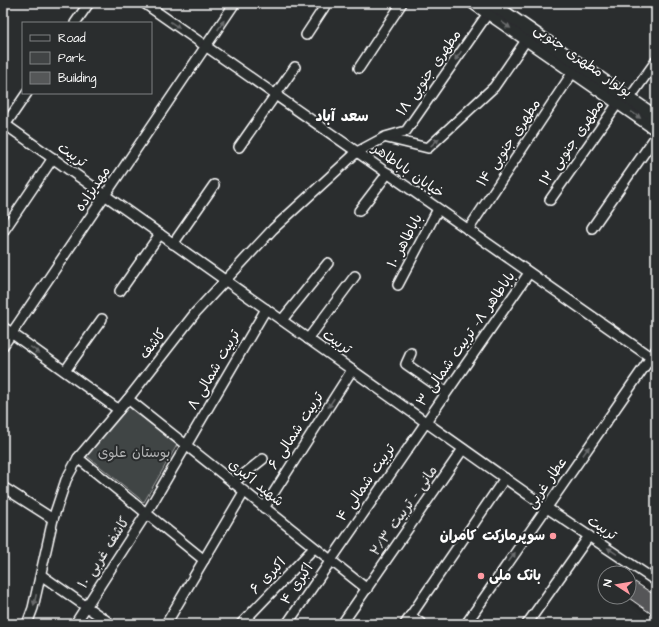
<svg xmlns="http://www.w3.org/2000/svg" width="659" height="627" font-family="'Architects Daughter','Playpen Sans Arabic',sans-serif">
<defs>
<filter id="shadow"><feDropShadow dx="3.5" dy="2" stdDeviation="2" flood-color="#0009"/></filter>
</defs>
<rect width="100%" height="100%" fill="#2a2d2e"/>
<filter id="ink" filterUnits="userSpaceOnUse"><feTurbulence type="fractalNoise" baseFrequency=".025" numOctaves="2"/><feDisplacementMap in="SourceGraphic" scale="8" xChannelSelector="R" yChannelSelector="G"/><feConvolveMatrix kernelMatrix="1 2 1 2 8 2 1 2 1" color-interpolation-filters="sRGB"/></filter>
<g filter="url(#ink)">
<!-- green -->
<path fill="#414445" stroke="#a0a2a2" d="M129,407L177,445L144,502L87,456Z"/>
<!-- building -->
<path fill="#555758" stroke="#fff" filter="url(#shadow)" d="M635,582L656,596V617L629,598V591Z"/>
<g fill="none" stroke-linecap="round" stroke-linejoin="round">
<!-- minor casing -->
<g stroke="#fff" stroke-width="12">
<g id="minor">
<path d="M144,3L656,361"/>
<path d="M75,23L89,3"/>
<path d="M306,35L327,3"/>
<path d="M359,68L402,3"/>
<path d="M629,99L656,61"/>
<path d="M3,123L547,508L656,581"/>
<path d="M3,128L27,93"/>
<path d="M387,138L428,148L494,87L527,39"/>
<path d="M239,147L295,67"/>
<path d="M550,200L618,103"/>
<path d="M359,211L388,173"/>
<path d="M592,228L656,136"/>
<path d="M468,230L573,72"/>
<path d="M3,232L53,158"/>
<path d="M173,244L214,185"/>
<path d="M398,285L438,209"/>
<path d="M120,291L160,234"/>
<path d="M282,320L328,263"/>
<path d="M3,327L119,410"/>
<path d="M308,339L355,276"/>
<path d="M3,346L235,3"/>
<path d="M411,353L406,364L446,392"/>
<path d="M65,371L102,319"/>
<path d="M128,399L367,589"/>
<path d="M78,458L204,560"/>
<path d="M233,483L263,459"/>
<path d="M3,487L53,519"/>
<path d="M264,508L352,370"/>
<path d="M41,575L111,624"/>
<path d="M410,616L422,624"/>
<path d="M27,624L33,608L53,519L66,480L78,458L128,399L196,312L273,229L357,152L385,137L406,131L491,9"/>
<path d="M75,624L146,514L266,309"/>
<path d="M166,624L244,492"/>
<path d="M241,624L314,548"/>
<path d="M287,624L529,273"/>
<path d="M342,624L463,449"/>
<path d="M405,624L505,478"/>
<path d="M466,624L656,350"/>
<path d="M527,624L589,536"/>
</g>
</g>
<!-- major casing -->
<g stroke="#fff" stroke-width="15">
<g id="major">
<path d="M474,3L656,129"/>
<path d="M491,3L656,117"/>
</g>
</g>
<!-- minor -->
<use href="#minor" stroke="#2a2d2e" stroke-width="9"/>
<!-- major -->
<use href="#major" stroke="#2a2d2e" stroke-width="12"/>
</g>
<!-- one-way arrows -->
<defs><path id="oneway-solid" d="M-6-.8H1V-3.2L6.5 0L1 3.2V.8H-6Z"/></defs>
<g fill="#6a6c6d">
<use href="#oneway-solid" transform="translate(175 25) rotate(35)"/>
<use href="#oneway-solid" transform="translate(221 25) rotate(-57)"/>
<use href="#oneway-solid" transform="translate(506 25) rotate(35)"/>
<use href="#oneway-solid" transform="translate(458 56) rotate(125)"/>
<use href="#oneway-solid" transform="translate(636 115) rotate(35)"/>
<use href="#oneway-solid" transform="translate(435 142) rotate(-43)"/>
<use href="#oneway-solid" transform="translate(35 350) rotate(35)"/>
<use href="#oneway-solid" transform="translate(331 403) rotate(123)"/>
<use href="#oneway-solid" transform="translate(586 451) rotate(-55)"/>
<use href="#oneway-solid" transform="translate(612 551) rotate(-146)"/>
<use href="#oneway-solid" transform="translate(512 557) rotate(-55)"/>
<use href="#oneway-solid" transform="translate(35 600) rotate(103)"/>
</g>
</g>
<!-- markers -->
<g fill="#ff9aa2" stroke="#2a2d2e" stroke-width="1.5">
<circle cx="553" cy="536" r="4"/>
<circle cx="481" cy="576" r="4"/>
</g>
<g text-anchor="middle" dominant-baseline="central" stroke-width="4" stroke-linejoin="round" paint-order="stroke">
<!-- street labels -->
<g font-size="14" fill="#fff" stroke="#2a2d2e">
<text transform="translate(583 61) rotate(35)">بولوار مطهری جنوبی</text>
<text transform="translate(429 73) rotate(-55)">مطهری جنوبی ۱۸</text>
<text transform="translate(509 143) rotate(-56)">مطهری جنوبی ۱۴</text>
<text transform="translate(572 143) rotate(-55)">مطهری جنوبی ۱۲</text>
<text transform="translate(72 155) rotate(35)">تربیت</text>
<text transform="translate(408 171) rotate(35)">خیابان باباطاهر</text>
<text transform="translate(93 189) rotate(-56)">مهدیزاده</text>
<text transform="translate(405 241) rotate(-62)">باباطاهر ۱۰</text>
<text transform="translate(466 339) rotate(-55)">باباطاهر ۸- تربیت شمالی ۳</text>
<text transform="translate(337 342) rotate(35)">تربیت</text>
<text transform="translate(153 344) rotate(-52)">کاشف</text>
<text transform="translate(214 370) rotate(-60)">تربیت شمالی ۸</text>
<text transform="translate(296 431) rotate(-57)">تربیت شمالی ۶</text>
<text transform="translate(256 483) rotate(39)">شهید اکبری</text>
<text transform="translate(366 483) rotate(-55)">تربیت شمالی ۴</text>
<text transform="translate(547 483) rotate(-55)">عطار غربی</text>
<text transform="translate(404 511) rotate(-55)">مانی - تربیت ۲/۳</text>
<text transform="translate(602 528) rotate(34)">تربیت</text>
<text transform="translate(104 553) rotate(-57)">کاشف غربی ۱۰</text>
<text transform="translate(268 576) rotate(-46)">اکبری ۶</text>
<text transform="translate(297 584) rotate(-56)">اکبری ۴</text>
</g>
<!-- park labels -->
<g font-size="14" fill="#b3b4b5" stroke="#2a2d2e">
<text x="134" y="453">بوستان علوی</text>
</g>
<!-- poi labels -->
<g font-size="14" font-weight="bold" fill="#fff" stroke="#2a2d2e" text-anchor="end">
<text x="545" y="536">سوپرمارکت کامران</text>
<text x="489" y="576" text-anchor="start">بانک ملی</text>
</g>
<!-- neighbourhood labels -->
<g font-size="15" font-weight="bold" fill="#fff" stroke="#2a2d2e">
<text x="342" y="116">سعد آباد</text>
</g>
</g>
<!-- margin -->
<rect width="659" height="627" fill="none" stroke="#2a2d2e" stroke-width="16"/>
<rect x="8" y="8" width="643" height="611" fill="none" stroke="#fff" stroke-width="1.5" filter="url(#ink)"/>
<!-- legend -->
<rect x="22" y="22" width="130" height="72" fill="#2a2d2e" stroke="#7f8182"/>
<rect x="30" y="35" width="20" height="6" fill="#2a2d2e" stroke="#7f8182"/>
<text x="58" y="42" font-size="12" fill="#ffffff">Road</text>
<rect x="30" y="52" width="20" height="12" fill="#414445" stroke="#7f8182"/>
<text x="58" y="62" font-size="12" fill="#ffffff">Park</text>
<rect x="30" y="72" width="20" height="12" fill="#555758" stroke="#7f8182"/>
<text x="58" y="82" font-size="12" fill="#ffffff">Building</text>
<!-- north arrow -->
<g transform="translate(617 585) rotate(282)"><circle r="19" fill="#2a2d2e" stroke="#7f8182"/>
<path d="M0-3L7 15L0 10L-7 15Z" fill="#ff9aa2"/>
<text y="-6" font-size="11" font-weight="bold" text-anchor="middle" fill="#ffffff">N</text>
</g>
</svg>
